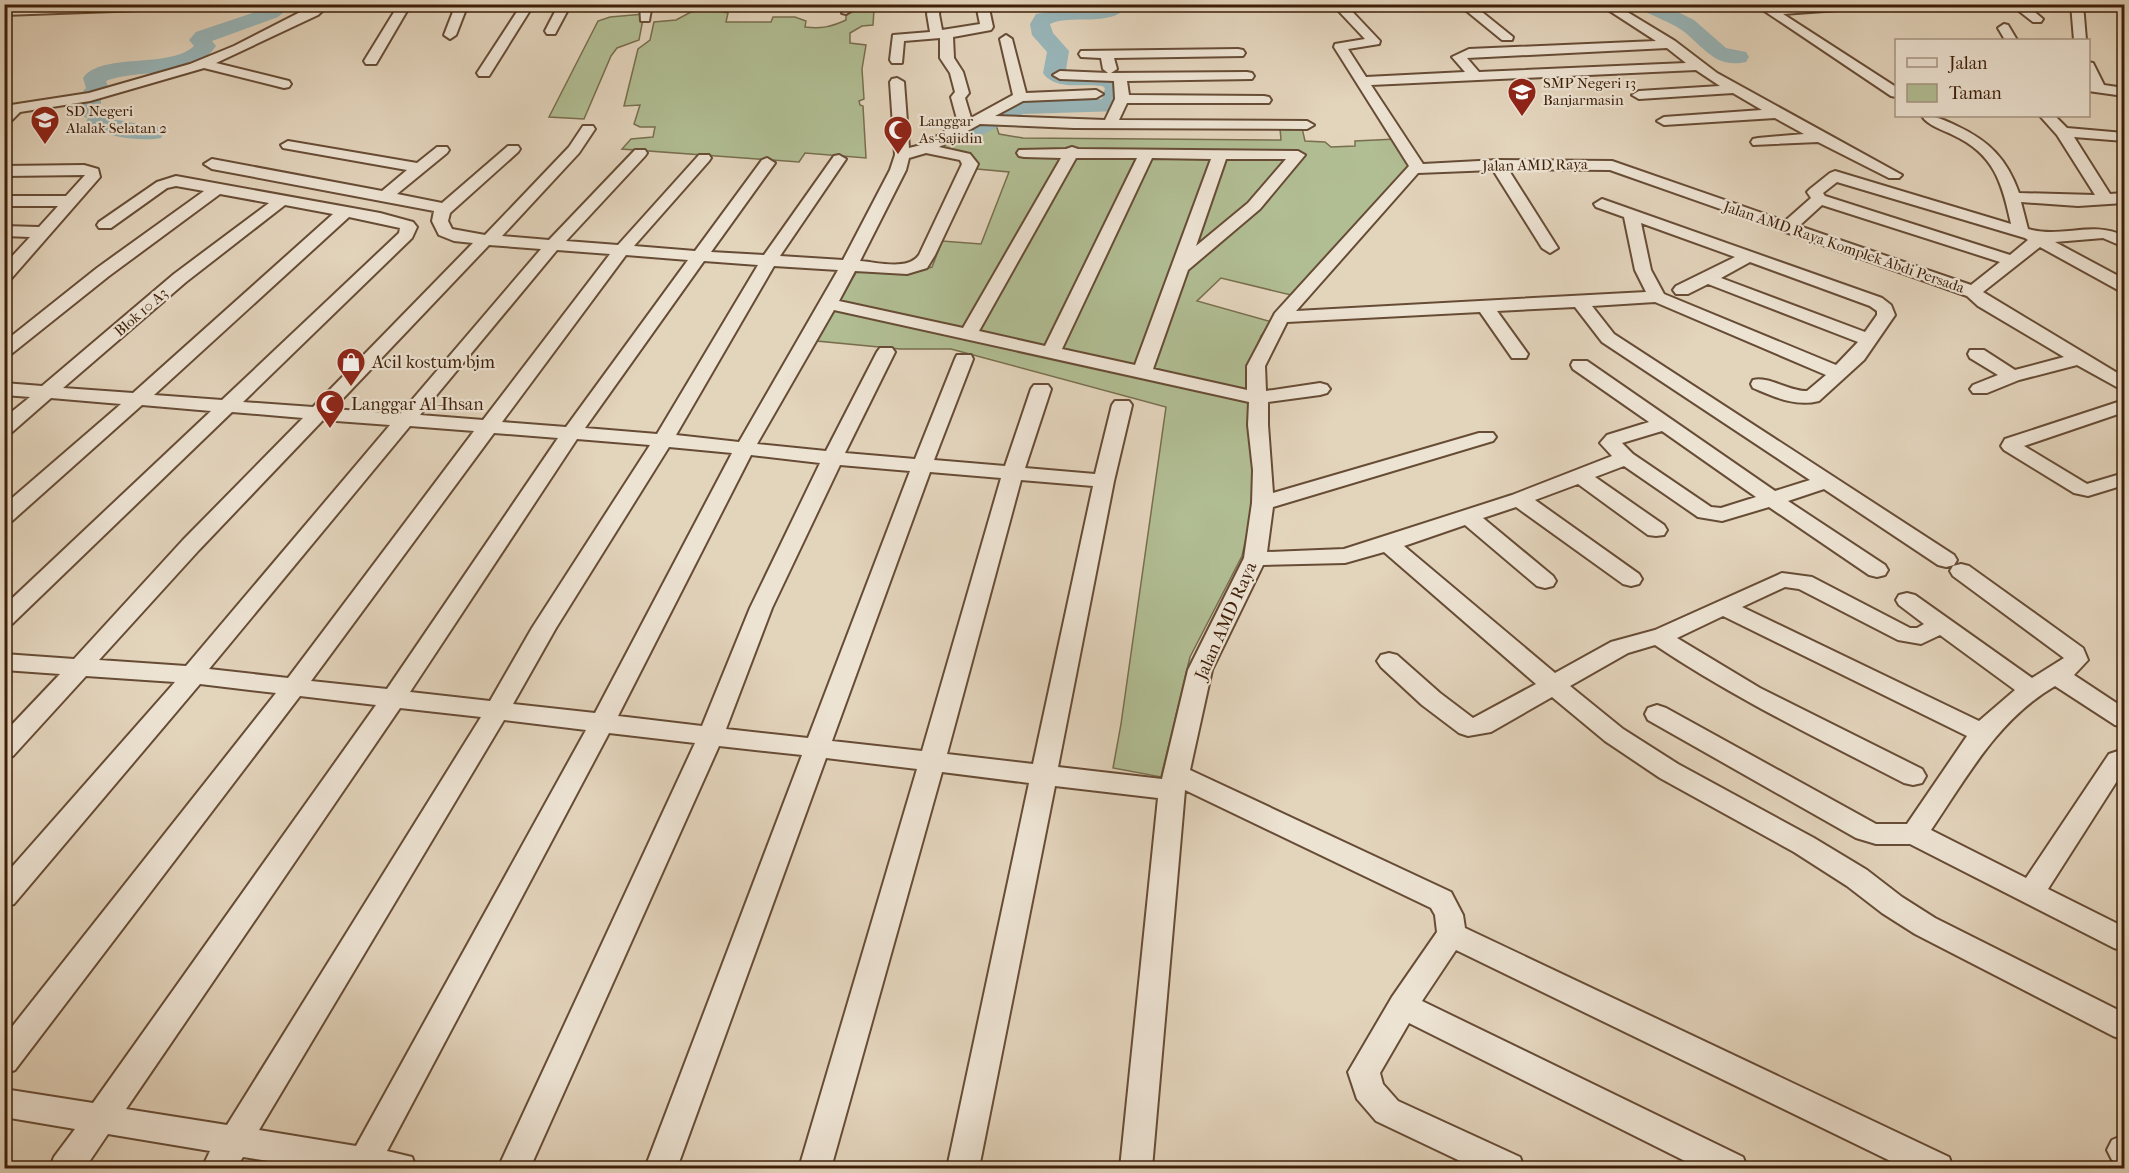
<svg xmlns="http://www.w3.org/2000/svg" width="2129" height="1173" font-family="'IM FELL French Canon',serif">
<rect width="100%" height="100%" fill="#e3d4bc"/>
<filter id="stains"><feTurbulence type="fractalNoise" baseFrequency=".00333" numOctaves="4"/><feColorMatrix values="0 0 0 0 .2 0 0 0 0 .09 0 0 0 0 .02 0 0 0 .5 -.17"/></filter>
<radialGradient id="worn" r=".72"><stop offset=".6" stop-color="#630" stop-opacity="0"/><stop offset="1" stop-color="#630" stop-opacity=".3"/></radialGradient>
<!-- green -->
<g fill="#b1bd93" stroke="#786e4e" stroke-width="1.5">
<path d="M711,9L728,13L726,22H771L773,17H795L806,21L805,27C821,29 831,27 846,20V15L856,10L874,9L873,25L862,26L850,33V43L866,45L862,69L864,99L859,101L860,105L863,106L866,158L805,153L799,162L622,149L631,139L653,137L655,127H640L634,124L640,105L624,106L638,49L650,40L654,22L676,20L691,12Z"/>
<path d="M644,14L639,40L617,48L611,56L584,119L549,117L598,21L610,17Z"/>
<path d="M996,125L999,134L1023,138L1281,140L1280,128H1302L1305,141L1325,142L1331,147L1355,146V141L1396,139L1411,166L1376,202L1329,258L1291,295L1221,278L1197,301L1272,322L1261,336L1250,363L1257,467L1253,507L1242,556L1190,657L1161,777L1113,768L1121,724L1166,407L951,349H900L817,341L858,269L913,272L932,267L942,241L981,244L1009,172L977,169C971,152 956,151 940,147L985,126Z"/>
</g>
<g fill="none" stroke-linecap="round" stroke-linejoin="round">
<!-- stream -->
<g stroke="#747a73" stroke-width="4">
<path d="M1405,4H1411"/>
<path d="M1417,4H1452"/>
</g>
<!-- river -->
<g fill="#98b6ba" fill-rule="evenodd">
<path d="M269,4H293L278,17L212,41L216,46C191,82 143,67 106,81L109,89L101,99V107L110,110L114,115L112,119L161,128L164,133L161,138C144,142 97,137 86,122L88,118L72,114L68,109L72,104L78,102L77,98L86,88L83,78C101,52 170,69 194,46L189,40L196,32L264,9Z"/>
<path d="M1104,4H1124L1125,8C1112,27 1068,14 1050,24L1053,33L1069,51L1066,70C1086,76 1114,65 1128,86L1120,111L1023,114L984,134L976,136L968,134L964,129L968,124L1006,104L1023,100L1102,99L1105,88L1102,86C1084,83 1055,91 1043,73L1047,52L1032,35L1030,24L1036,14Z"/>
<path d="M1635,4H1662L1694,20L1726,48L1746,52L1749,57L1746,62C1712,70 1701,41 1677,27C1664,20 1651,15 1638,8Z"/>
</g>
<!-- minor casing -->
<g stroke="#674c35" stroke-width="4">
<g id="minor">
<path d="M82,4H203L197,8L4,15V7Z"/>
<path d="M316,4H330L318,15L216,63L289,81L291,84L289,87L284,88L204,68L90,101L20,112L9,123L4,124V111L11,105L89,93L190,64L234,46Z"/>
<path d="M399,4H411L376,64H366L364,61Z"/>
<path d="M456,4H468L456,35L450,39L444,35Z"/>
<path d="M522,4H534L489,76H479L477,73Z"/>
<path d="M559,4H571L555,34H547L545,31Z"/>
<path d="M640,4H652L649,21H641Z"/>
<path d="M840,4H852V10L846,14L842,13Z"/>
<path d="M929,4H941L939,14L942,30L980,24L976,4H988L993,27L991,30L953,37L954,58L963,72L969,93L965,98L971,118L1013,95L1000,39L1006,35L1012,39L1026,93L1096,90L1103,94L1096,98L1023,101L995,116L1105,120L1115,99L1114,81L1060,79L1053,75L1060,71L1108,73L1103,69L1101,58L1081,57L1079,54L1081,51L1238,49L1243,50L1245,53L1243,56L1114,58L1117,69L1111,73L1247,72L1252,73L1254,76L1252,79L1127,81L1129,95L1264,96L1269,97L1271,100L1269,103H1127L1119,120L1307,121L1314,125L1307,129L1074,128L980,124L939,147L970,154L978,164L935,255L927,268L907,274L855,271L839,301L963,328L1061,158L1024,157L1019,156L1017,153L1019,150L1066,149L1072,147L1078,149L1298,151L1305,155L1260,209L1188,270L1153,369L1247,390V366L1275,313L1409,166L1334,47L1335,44L1365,39L1332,4H1345L1380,41L1379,44L1348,49L1366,77L1465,72L1452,57L1469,49L1656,41L1599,4H1614L1675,41L1717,73L1902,175L1899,178H1889L1818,142L1753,145L1751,142L1753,139L1758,138L1804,134L1775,118L1664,125L1657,121L1664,117L1762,110L1733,93L1639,99L1632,95L1639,91L1720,86L1696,70L1371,85L1423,164L1498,160L1612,161L1785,221L1811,198L1807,192L1810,189L1830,173L1835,171L2011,224C2002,182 1994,154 1953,135C1943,130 1927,125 1922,116C1937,116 1944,120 1957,126C1989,141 2007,159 2019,193L2095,195L2057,135L2040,116H2055L2067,128L2124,133V141L2074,137L2110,194L2124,193V203L2078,206L2021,202L2028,229C2062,239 2092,220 2124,236V247L2103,238L2055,242L2124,279V291L2118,290L2040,247L1983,292L2124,377V391L2077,365L2019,380L1987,393H1973L1970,389L1973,385L1998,375L1970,358L1968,354L1970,350H1984L2015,370L2064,357L1978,306L1967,296L1610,170L1508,169L1558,248L1550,253L1542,248L1493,170L1418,173L1296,311L1646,292L1635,270L1624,217L1596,207L1594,204L1602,199L1882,298L1891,305L1895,315L1864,360L1819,401C1795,407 1775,397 1753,388L1751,384L1753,380C1769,376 1788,391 1807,391L1826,375L1655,302L1592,306L1614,334L1954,555L1957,560L1954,565L1946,567L1938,565L1824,489L1788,501L1885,565L1888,570L1885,575L1877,577L1869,575L1769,507L1722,521L1698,517L1624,466L1595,477L1664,525L1667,530L1664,535L1656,536L1648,535L1578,484L1535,500L1639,574L1642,579L1639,584L1631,586L1623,584L1516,507L1483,518L1553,576L1556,581L1553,586L1545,588L1537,586L1465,525L1404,546L1555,673L1611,642L1655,630L1782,573L1812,577L1910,628H1917L1924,624L1899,605L1896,600L1899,595L1907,593L1915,595L2032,678L2064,658L1953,576L1950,571L1953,566L1961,564L1969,566L2083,648L2088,660L2074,675L2124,708V727L2115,725L2055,686C1998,719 1967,777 1931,830L2026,878L2109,754L2118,751L2124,753V770L2048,889L2124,927V951L2114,948L1910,844H1876L1856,838L1648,720L1645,714L1648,708L1657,705L1666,708L1876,824H1907L1967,736L1723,616L1677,638L1760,688L1922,769L1926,776L1922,783L1913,785L1904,783C1819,739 1734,698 1655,645L1628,653L1570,686L1623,729L1678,764L1814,838L1867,870L1902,897L1935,918L2124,1013V1040L2113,1036L1915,934L1882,913L1847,886L1794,852L1660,778L1605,741L1552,697L1491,732L1468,736L1459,733L1422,705L1381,667L1377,661L1381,655L1389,653L1397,655L1440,693L1473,718L1536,684L1384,552L1345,563L1263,565L1212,670L1190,770L1451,892L1463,915L1465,928L1949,1157L1953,1168H1905L1456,950L1422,1001L1743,1157L1747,1168H1699L1409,1023L1380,1073L1383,1084L1398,1101L1520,1157L1524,1168H1475L1376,1121L1357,1099L1348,1072L1392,997L1437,932L1435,915L1431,908L1185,790L1152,1168H1120L1158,798L1055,786L979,1168H947L1029,783L942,772L831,1168H799L917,769L826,758L677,1168H645L802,755L719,746L530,1168H498L695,743L609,733L387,1151L412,1157L416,1168H313L243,1157L236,1168H202L210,1151L108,1134L85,1168H50L54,1157L75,1129L4,1117V1089L93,1103L376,705L300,696L15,1070L4,1074V1037L276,693L200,684L14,904L4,907V876L175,682L86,676L13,756L4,759V733L60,674L4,670V654L74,659L183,540L303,418L232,412L12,624L4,626V606L211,411L142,405L12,521L4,522V505L121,404L51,398L11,433L4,435V418L30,397L4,395V383L42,386L174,274L269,203L220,194L109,276L10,355L4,356V342L97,268L204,191L176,186L167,188L111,228H99L97,225L99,222L157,182L176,176L380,213L413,222L417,227L412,238L243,402L313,407L473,243L454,241L439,235L432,221L434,211L212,169L204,164L212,159L382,191L407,170L283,148L281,145L288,141L417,163L437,147H447L449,150L447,153L397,194L442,203L508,146H518L520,149L518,152L450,213L448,221L452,229L485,235L569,147L583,126H593L595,129L579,153L502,236L549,240L635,150H645L647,153L645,156L566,241L618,245L699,155H709L711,158L709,161L634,246L695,251L762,160L767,158L775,163L711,252L764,255L834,156L839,155L846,159L780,256L843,260L890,170L895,155L890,82L892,79L897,78L904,82L909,148L921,145L955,126L957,119L951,97L955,92L950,73L940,58V38L904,41L902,63H892L890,60L893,35L930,32L927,14ZM1667,48L1686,63L1479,72L1467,58ZM926,153L960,160L962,164L919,255C908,271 876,262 860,261L906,170L909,158ZM1076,158H1137L1045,346L979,331ZM1152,158L1211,159L1135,365L1062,349ZM1226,159H1286L1248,203L1196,246ZM1837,182L2025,238L2028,240L2010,255L1825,196L1823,193ZM285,205L333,214L133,393L63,388L186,282ZM1822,205L2000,262L1971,285L1799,226ZM349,217L400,228L399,233L222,400L154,395ZM1641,223L1735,257L1676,286L1673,290L1676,294H1688L1708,284L1858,342L1836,365L1664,294L1651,270ZM489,245L541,249L400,414L333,409ZM557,250L610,254L483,420L420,415ZM626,255L688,260L566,427L502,422ZM704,261L758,265L657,434L585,428ZM1750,262L1870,306L1877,311V315L1865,332L1721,278ZM774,266L838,270L739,442L676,435ZM1575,307L1602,342L1810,480L1775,491L1587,361H1573L1571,365L1573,369L1649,422L1607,435L1600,443L1612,456L1512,495L1344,549L1267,552L1273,507L1493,441L1496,437L1493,433H1479L1273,493L1268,425V402L1320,395L1327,393L1330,389L1327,385L1320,383L1266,391L1265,366L1287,322L1480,312L1512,358H1526L1528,354L1497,311ZM834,310L1249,402L1248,425L1253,470L1252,503L1244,558L1188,670L1162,779L1058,767L1114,481L1132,405L1129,401H1115L1112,405L1095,474L1025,468L1051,389L1048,385H1034L1031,389L1005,466L934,460L973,359L971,355H957L955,359L915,459L845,453L895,352L892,348H880L877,352L826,451L757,444ZM323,420L390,425L186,666L99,660L199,550ZM410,426L474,431L288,678L209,669ZM1662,431L1756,497L1721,508L1711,507L1633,454L1622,443ZM494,433L558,438L387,689L311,681ZM577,439L650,445L532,628L490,701L410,692ZM669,447L732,453L595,713L513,704L556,628ZM751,455L820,463L750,608L702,726L618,716ZM840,465L910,471L808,738L726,729L772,608ZM930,472L1001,478L922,751L832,741ZM1021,480L1093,486L1033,764L947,754ZM1785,587L1799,589L1898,640L1921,644L1940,635L2015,690L1979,721L1742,607ZM400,708L481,717L227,1125L126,1109ZM504,720L586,730L356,1146L259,1130Z"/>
<path d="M1458,4H1472L1513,37L1512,40H1502Z"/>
<path d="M1754,4H1769L1773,7L1872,4L1866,8L1783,14L1896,87V97L1891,96Z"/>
<path d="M2010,4H2025L2043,19L2041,22H2033Z"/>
<path d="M2071,4H2083L2086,40H2074Z"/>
<path d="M2004,24L2008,25L2017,40H2005L1998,28Z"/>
<path d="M2088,62L2093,63L2104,85L2124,88V96L2088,91Z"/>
<path d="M84,165L98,169L100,177L10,280L4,281V265L30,237L4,236V226L39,227L58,206H4V196H66L85,175L4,176V166Z"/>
<path d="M2124,400V412L2024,446L2087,484L2124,473V485L2088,496L2074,493L2004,450L2001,446L2005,439Z"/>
<path d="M2124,1135V1165H2123L2112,1160L2107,1150L2112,1140Z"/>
</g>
</g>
<!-- minor -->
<use href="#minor" fill="#ede3d3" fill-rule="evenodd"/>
</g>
<!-- icons -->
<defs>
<g id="school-pin" transform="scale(1.5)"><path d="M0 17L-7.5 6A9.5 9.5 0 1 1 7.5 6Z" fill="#8f2418" stroke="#ede3d3"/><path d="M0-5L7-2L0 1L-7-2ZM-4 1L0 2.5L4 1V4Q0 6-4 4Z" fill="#fff"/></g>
<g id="mosque-pin" transform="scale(1.5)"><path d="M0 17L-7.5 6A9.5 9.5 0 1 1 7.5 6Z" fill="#8f2418" stroke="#ede3d3"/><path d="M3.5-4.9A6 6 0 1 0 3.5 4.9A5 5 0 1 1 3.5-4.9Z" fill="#fff"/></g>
<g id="shop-pin" transform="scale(1.5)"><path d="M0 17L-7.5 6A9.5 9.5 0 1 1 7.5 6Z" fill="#8f2418" stroke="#ede3d3"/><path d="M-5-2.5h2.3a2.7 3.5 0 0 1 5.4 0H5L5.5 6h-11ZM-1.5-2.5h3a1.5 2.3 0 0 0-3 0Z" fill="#fff"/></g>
</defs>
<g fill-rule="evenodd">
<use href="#school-pin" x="1522" y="92"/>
<use href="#school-pin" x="45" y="120"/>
<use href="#mosque-pin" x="898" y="130"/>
<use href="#shop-pin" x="351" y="362"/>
<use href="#mosque-pin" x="330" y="404"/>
</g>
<g text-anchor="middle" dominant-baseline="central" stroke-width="4.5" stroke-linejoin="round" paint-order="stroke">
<!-- far-poi labels -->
<g font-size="15" fill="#3e1f08" stroke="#ede3d3" text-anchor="start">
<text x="1543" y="83">SMP Negeri 13<tspan x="1543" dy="17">Banjarmasin</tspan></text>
<text x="66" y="111">SD Negeri<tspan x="66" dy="17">Alalak Selatan 2</tspan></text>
<text x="919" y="121">Langgar<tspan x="919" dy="17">As-Sajidin</tspan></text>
</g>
<!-- far-street labels -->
<g font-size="15" fill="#3e1f08" stroke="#ede3d3">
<text transform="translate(1535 165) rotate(-1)">Jalan AMD Raya</text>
<text transform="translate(1844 247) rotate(19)">Jalan AMD Raya Komplek Abdi Persada</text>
<text transform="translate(141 312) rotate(-41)">Blok 10 A3</text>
</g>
<!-- poi labels -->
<g font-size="18" fill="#3e1f08" stroke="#ede3d3" text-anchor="start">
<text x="372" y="362">Acil kostum bjm</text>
<text x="351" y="404">Langgar Al-Ihsan</text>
</g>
<!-- street labels -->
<g font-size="18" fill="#3e1f08" stroke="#ede3d3">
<text transform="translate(1226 621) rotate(-66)">Jalan AMD Raya</text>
</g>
</g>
<!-- margin -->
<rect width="2129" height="1173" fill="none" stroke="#e3d4bc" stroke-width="24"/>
<rect x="6" y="6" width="2117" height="1161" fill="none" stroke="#3e1f08" stroke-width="3"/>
<rect x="12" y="12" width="2105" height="1149" fill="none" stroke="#3e1f08" stroke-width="1.5"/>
<!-- legend -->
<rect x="1895" y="39" width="195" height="78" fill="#ede3d3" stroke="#a79582" stroke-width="1.5"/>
<rect x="1907" y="58" width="30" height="9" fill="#ede3d3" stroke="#a79582" stroke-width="1.5"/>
<text x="1949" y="69" font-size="18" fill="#3e1f08">Jalan</text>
<rect x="1907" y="84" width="30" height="18" fill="#b1bd93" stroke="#a79582" stroke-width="1.5"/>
<text x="1949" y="99" font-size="18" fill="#3e1f08">Taman</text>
<rect width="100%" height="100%" filter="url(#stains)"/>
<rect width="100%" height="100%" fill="url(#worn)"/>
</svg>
